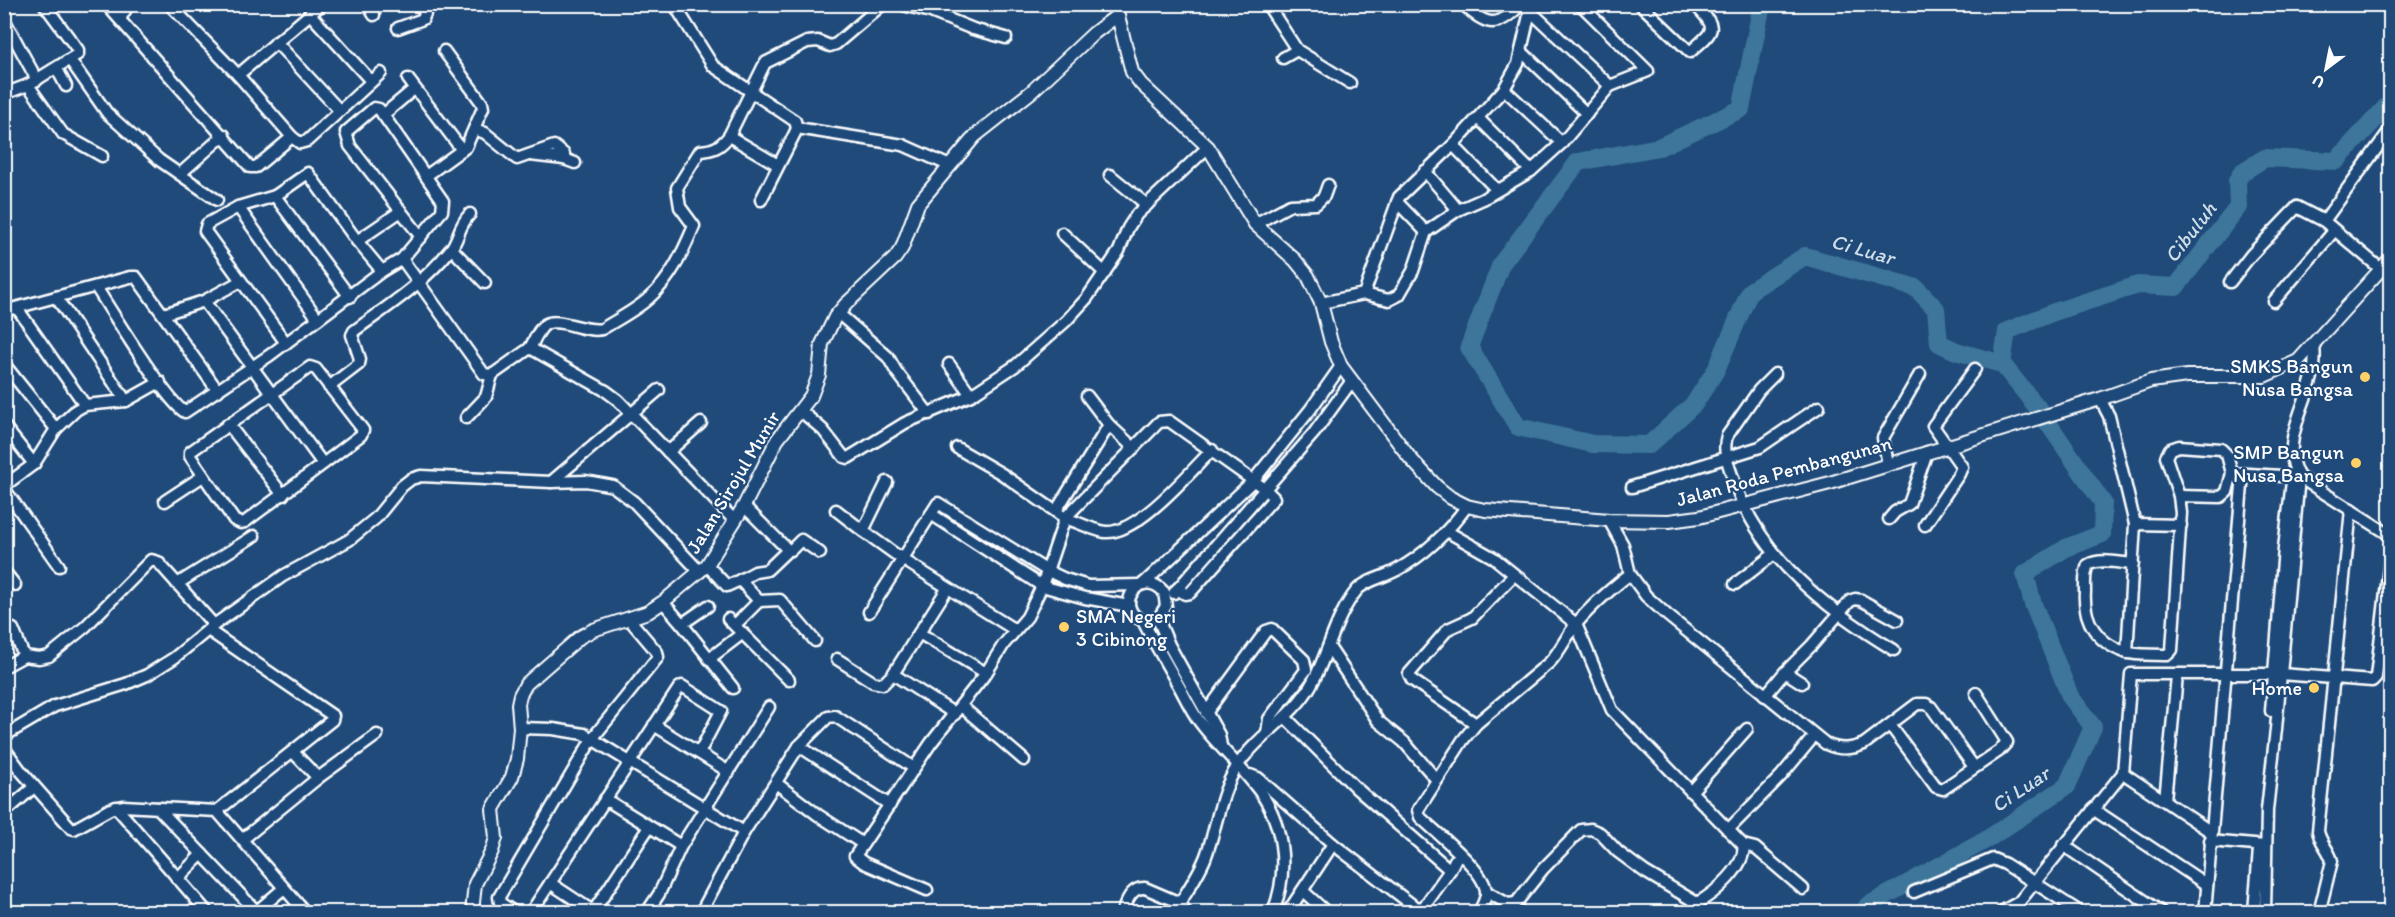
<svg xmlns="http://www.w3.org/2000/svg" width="2395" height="917" font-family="Itim,sans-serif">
<rect width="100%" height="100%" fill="#1f4a7a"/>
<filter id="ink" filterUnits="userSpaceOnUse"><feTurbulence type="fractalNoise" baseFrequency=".0167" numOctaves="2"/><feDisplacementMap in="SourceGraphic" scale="12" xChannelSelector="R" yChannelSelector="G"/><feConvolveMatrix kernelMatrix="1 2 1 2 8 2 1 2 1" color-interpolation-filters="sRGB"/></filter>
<g filter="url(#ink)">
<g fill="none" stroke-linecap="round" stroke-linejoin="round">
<!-- river -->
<g stroke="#3e769a" stroke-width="18">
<path d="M1762,4L1741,109L1659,147L1578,162L1501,264L1469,347L1518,427L1593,444L1649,445L1694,404L1716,370L1750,291L1805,256L1916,288L1936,309L1939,343L1956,351L2002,364L2037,407L2103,503L2102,534L2066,548L2025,574L2033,604L2070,696L2093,727L2067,786L1986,840L1867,906L1870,912"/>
<path d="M2002,364L2007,331L2054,312L2138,285L2176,287L2238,207L2237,181L2242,172L2265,158L2336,161L2390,103"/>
</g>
<!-- minor casing -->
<g stroke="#fff" stroke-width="15">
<g id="minor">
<path d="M106,4L250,167H256L292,137"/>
<path d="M169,4L238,75L292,137L300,143L307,141L381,73"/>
<path d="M368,4L374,15"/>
<path d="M674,4L713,66L795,121L797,128L795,133L761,200"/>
<path d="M899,4L931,12L973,29L1006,38"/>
<path d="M1267,4L1297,50L1283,58"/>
<path d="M1463,4C1487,28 1499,28 1521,4"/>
<path d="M1523,4L1610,86"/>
<path d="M1640,4L1690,52C1715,30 1719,29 1694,4"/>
<path d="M310,14L371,81"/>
<path d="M4,19L37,80"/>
<path d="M120,19L129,4"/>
<path d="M398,28L423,19L425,14L421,4"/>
<path d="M276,42L339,110"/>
<path d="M1297,50L1350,83"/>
<path d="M1521,51L1587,114"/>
<path d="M70,60L107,113L159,160L217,200"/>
<path d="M57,69L66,86"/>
<path d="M238,75L322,4"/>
<path d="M408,79L462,150"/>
<path d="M28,85L63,134L102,156"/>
<path d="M1504,89L1562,143"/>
<path d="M4,94L28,85L78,54V50L44,4"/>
<path d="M383,115L414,89"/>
<path d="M1478,118L1531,171"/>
<path d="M797,128L903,145L948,165"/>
<path d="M475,129L485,133L517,159L554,146L564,154V159"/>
<path d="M729,136L778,165"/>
<path d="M1453,145L1497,190"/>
<path d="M530,155L564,159L575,163"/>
<path d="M1425,171L1458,210"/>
<path d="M180,174L224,135"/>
<path d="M1110,175L1147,205"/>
<path d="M426,176L466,147L483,108L482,103L444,51"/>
<path d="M275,196L350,297"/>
<path d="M1397,202L1426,232"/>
<path d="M238,207L275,196L308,173L357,241L382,271"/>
<path d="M2324,221L2390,130"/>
<path d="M1255,224L1290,205L1316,204L1324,196L1328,185"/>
<path d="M1062,233L1105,273"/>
<path d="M357,241L401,211"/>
<path d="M452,249L485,283"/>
<path d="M402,259L484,374L492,375L530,348L606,391L618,400L735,521"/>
<path d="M2230,282L2251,255L2297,207L2324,221L2382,270"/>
<path d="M96,287C111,310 167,403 185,412L270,355L382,271L402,259L442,211L443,201L379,109L374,108L346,132L350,146L421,237"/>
<path d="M1364,294L1389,300L1399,295L1413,271L1426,232L1458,210L1483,199L1531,171L1562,143L1610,86L1648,71L1580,4"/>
<path d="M56,297L126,401"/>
<path d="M204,301L323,464L245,522L241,523L234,520L190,456V452L310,367L316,369L363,430L361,435L323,464"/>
<path d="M2274,301L2334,231"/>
<path d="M1321,303L1364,294L1399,197L1453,145L1504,89L1518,64L1530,11L1538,4"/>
<path d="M17,308L85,405"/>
<path d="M4,311L130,277H136L218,391"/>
<path d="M838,313L888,357L896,371L929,414"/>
<path d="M164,314L204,301L241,281"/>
<path d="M286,343L205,231L207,224L238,207L318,319"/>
<path d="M530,348C534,341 539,328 546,324C559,317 586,333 602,329C618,319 636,310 649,298C671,279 683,252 694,226L680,207L677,188L700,151C714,150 720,147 729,136L765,63L807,42L818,41L830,46L836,44L883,4"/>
<path d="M4,364L56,429"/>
<path d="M949,364L971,395"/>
<path d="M1775,374L1759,390L1727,436C1722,451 1729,466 1734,481C1760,558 1826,609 1894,650"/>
<path d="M329,387L359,364L360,359L352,335L354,331C387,307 424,283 450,250C459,240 458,226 470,214"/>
<path d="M2100,399L2109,416L2135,524L2127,653"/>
<path d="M801,411L823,430L844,457L848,458L905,423L971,395L1015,366L1066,321L1087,298L1119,251L1128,228L1137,214L1208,147"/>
<path d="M466,418L486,397L492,375"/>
<path d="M228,424L283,495"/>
<path d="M1109,425L1134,448"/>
<path d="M4,426L34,464"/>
<path d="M668,452L701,423"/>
<path d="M1888,464L1883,438L1920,374"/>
<path d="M551,482L659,390"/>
<path d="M887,482L863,531L902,559L1015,630"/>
<path d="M4,486L34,464L56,429L76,410L85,405L126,401L160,382"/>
<path d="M1632,487L1760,447L1819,407"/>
<path d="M6,491L59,566"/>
<path d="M2179,496L2221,497L2227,492L2232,473"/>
<path d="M165,501L203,476"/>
<path d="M744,506L788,550H791L801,540L820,553"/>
<path d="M836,510L863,531"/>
<path d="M1056,511L1109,425L1087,396"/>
<path d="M931,514L1042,586L1085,598L1129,606"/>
<path d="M1889,519L1895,512L1909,504L1927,452"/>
<path d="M2135,524L2181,525"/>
<path d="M1925,525L1959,474L1962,467L1933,426L1975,369"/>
<path d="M1448,532L1494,558L1576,624L1612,710L1743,845C1747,866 1714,894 1697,903"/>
<path d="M2133,564C2120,563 2099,558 2088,565C2084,573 2085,583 2085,592C2083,621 2097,643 2125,652C2137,656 2154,654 2167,655L2172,650L2181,513L2179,496L2166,457L2170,449L2179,446L2221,449L2227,455L2232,473L2299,477L2390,535"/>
<path d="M707,565L727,586L740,580L759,601L780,600L815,641"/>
<path d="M4,571L15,585"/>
<path d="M1630,574L1646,596L1667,615L1826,744C1839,750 1850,750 1864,744L1917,704H1926L1931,707L1974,767"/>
<path d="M740,580L755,572L767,570L788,550"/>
<path d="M177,584L254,536"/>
<path d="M1143,584L1253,481L1310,410L1341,366"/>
<path d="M1735,584L1774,554"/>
<path d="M1177,589L1185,594L1190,593L1274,498L1265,489L1169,421L1159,422L1065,518C1078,522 1092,530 1105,532C1137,535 1190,472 1212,450"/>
<path d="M1174,593L1314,433L1351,382"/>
<path d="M663,602L682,624L733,688"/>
<path d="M869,612L938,503L1046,570L1065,579L1088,586L1140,585"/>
<path d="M728,619L789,680"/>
<path d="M1158,619L1169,645L1219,735L1221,746"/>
<path d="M1143,621L1158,619L1166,606L1164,592C1141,566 1111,607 1143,621C1153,641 1165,661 1176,681C1184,694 1190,709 1199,721C1215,743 1236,761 1253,783C1284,819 1290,869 1273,912"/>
<path d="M682,624L708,606"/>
<path d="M4,625L13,629L24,656"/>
<path d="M735,625L759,601"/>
<path d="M208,630L333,716L332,720L217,811"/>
<path d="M919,633L986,673"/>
<path d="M1329,647L1378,721L1404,742L1436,779"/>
<path d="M709,659L743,633"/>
<path d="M837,659L873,682L883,684L893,674L947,589"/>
<path d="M4,667L24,656L39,658L49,656L85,627L151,560L158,562L214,625"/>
<path d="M1785,672L1812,645L1850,601L1855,599L1861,600L1897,620"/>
<path d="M893,674L955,714"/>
<path d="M1765,696L1785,672L1802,683"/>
<path d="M961,706L1024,760"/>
<path d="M2271,711L2284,548L2293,473"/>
<path d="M1206,713L1266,631L1272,629L1304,660L1306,670L1269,719L1267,733"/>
<path d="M1285,717L1356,788L1450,870"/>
<path d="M1476,724L1412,680L1409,674L1448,629L1472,618L1514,575"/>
<path d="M654,725L729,772"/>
<path d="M1890,725L1936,787L1943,789L1999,751L2007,742L1976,693"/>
<path d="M520,728L553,729L584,734L744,832"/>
<path d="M4,736L55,706L126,684L147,675L174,658L214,625L283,576L349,540L376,518L402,486L411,479L421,476L551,482L586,481L613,486L634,502L700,572"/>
<path d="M799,746L890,805"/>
<path d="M4,748L21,771L71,828L74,829L110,809L123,806L217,811L305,912"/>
<path d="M293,752L318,778"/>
<path d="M2123,773L2211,832"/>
<path d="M1250,775L1258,778L1333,844L1415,907L1423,908L1450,870L1455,860"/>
<path d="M776,783L818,815L863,844"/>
<path d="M1691,792L1747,729"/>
<path d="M605,799L681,846"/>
<path d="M2165,800L2177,676"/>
<path d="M116,807L207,912"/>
<path d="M158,808L257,912"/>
<path d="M2093,809L2207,885"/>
<path d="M4,813L34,787"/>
<path d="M1728,830L1781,776L1810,741"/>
<path d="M243,839L318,778L377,735"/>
<path d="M2210,841L2265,846"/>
<path d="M1743,845L1755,848L1803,889"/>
<path d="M2063,845L2161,912"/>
<path d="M177,879L202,854"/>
<path d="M550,883L594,912"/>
<path d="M927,890L864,863L855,856L931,743L986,673L1004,644L1027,617L1042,586L1065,518L1002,474L957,448"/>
<path d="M1303,891L1326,912"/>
<path d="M1487,892L1508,904L1516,903L1543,869L1581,830L1591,829L1600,833L1618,852L1645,872L1697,903L1700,912"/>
<path d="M1914,892L1993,859L2005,864L2080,912"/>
<path d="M1180,903C1189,888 1200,872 1206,856C1217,826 1220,792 1238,765C1258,735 1293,717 1311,685C1329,654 1334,618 1357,590C1366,580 1385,577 1397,570C1426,554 1448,532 1467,506"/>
<path d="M2321,905L2332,861C2329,849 2320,843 2318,831L2351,510"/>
<path d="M256,912L284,888"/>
<path d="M514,912L500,903L499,897L592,739L658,657L657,652L629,619"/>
<path d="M531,912L679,688L682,686L721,711L699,753"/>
<path d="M593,912L649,827"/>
<path d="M647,912L659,894L681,846L769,707"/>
<path d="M701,912L744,832L799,746L828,717L835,716L914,768"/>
<path d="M1122,912C1127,901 1131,887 1145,888L1180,903L1186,912"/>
<path d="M1288,912L1333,844"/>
<path d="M1479,912C1482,906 1487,898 1486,891C1484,869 1436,833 1420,817L1418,810L1463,740L1476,724L1550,662C1561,650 1567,635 1577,623C1592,605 1612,588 1630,574L1623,545L1609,520"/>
<path d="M2001,912L2019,902L2123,773L2131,674H2281L2372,681L2376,677L2390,558"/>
<path d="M2205,912L2243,474"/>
<path d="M2254,912L2259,849"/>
<path d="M2265,912L2267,810L2276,729L2299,477C2279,445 2306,406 2313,373C2315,364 2315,355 2314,345"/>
</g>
</g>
<!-- tertiary casing -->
<g stroke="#fff" stroke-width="16">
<g id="tertiary">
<path d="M1115,4L1132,72L1141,84L1208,147L1255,224L1295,260L1308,276L1321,303L1331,342L1341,366L1410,458L1437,487L1451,498L1467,506L1485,510L1609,520L1669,521L1699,517L1830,483L2100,399L2151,381L2187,376H2264L2298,361L2390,259"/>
<path d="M472,912L475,884L492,851L496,838L493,809L512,777L517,759L520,728L518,704L520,695L526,684L580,637L593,630L648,612L663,602L707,565L744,506L777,440L811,396L819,375L822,344L835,317L846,304L895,258L902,248L918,204L975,136L1031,92L1094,33L1118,15"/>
</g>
</g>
<!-- minor -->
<use href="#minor" stroke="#1f4a7a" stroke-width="10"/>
<!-- tertiary -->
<use href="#tertiary" stroke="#1f4a7a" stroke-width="12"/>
</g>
</g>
<!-- markers -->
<g fill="#ffd166" stroke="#1f4a7a" stroke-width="2">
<circle cx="2365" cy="377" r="6"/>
<circle cx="2356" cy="463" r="6"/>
<circle cx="1064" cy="627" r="6"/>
<circle cx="2314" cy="688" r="6"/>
</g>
<g text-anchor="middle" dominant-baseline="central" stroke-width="4.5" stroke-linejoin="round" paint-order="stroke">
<!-- poi labels -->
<g font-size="20" fill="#fff" stroke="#1f4a7a" text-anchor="end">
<text x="2353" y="366">SMKS Bangun<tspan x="2353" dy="23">Nusa Bangsa</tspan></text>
<text x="2344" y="452">SMP Bangun<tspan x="2344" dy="23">Nusa Bangsa</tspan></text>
<text x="1076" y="616" text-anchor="start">SMA Negeri<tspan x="1076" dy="23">3 Cibinong</tspan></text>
<text x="2302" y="688">Home</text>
</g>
<!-- street labels -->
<g font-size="20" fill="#fff" stroke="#1f4a7a">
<text transform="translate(1784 471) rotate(-15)">Jalan Roda Pembangunan</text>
<text transform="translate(733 482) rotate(-59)">Jalan Sirojul Munir</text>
</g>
<!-- water labels -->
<g font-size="21" font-style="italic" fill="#cfdde6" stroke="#1f4a7a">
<text transform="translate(2190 232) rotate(-52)">Cibuluh</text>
<text transform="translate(1863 249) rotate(16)">Ci Luar</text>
<text transform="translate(2020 789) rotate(-34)">Ci Luar</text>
</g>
</g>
<!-- margin -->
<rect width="2395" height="917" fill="none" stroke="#1f4a7a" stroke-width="24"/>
<rect x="12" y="12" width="2371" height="893" fill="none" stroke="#fff" stroke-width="2" filter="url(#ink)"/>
<!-- north arrow -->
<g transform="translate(2326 69) rotate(212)" stroke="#1f4a7a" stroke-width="4.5" paint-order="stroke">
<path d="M0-4.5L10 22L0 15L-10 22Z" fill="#ffffff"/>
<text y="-9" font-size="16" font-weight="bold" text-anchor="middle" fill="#ffffff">U</text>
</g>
</svg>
